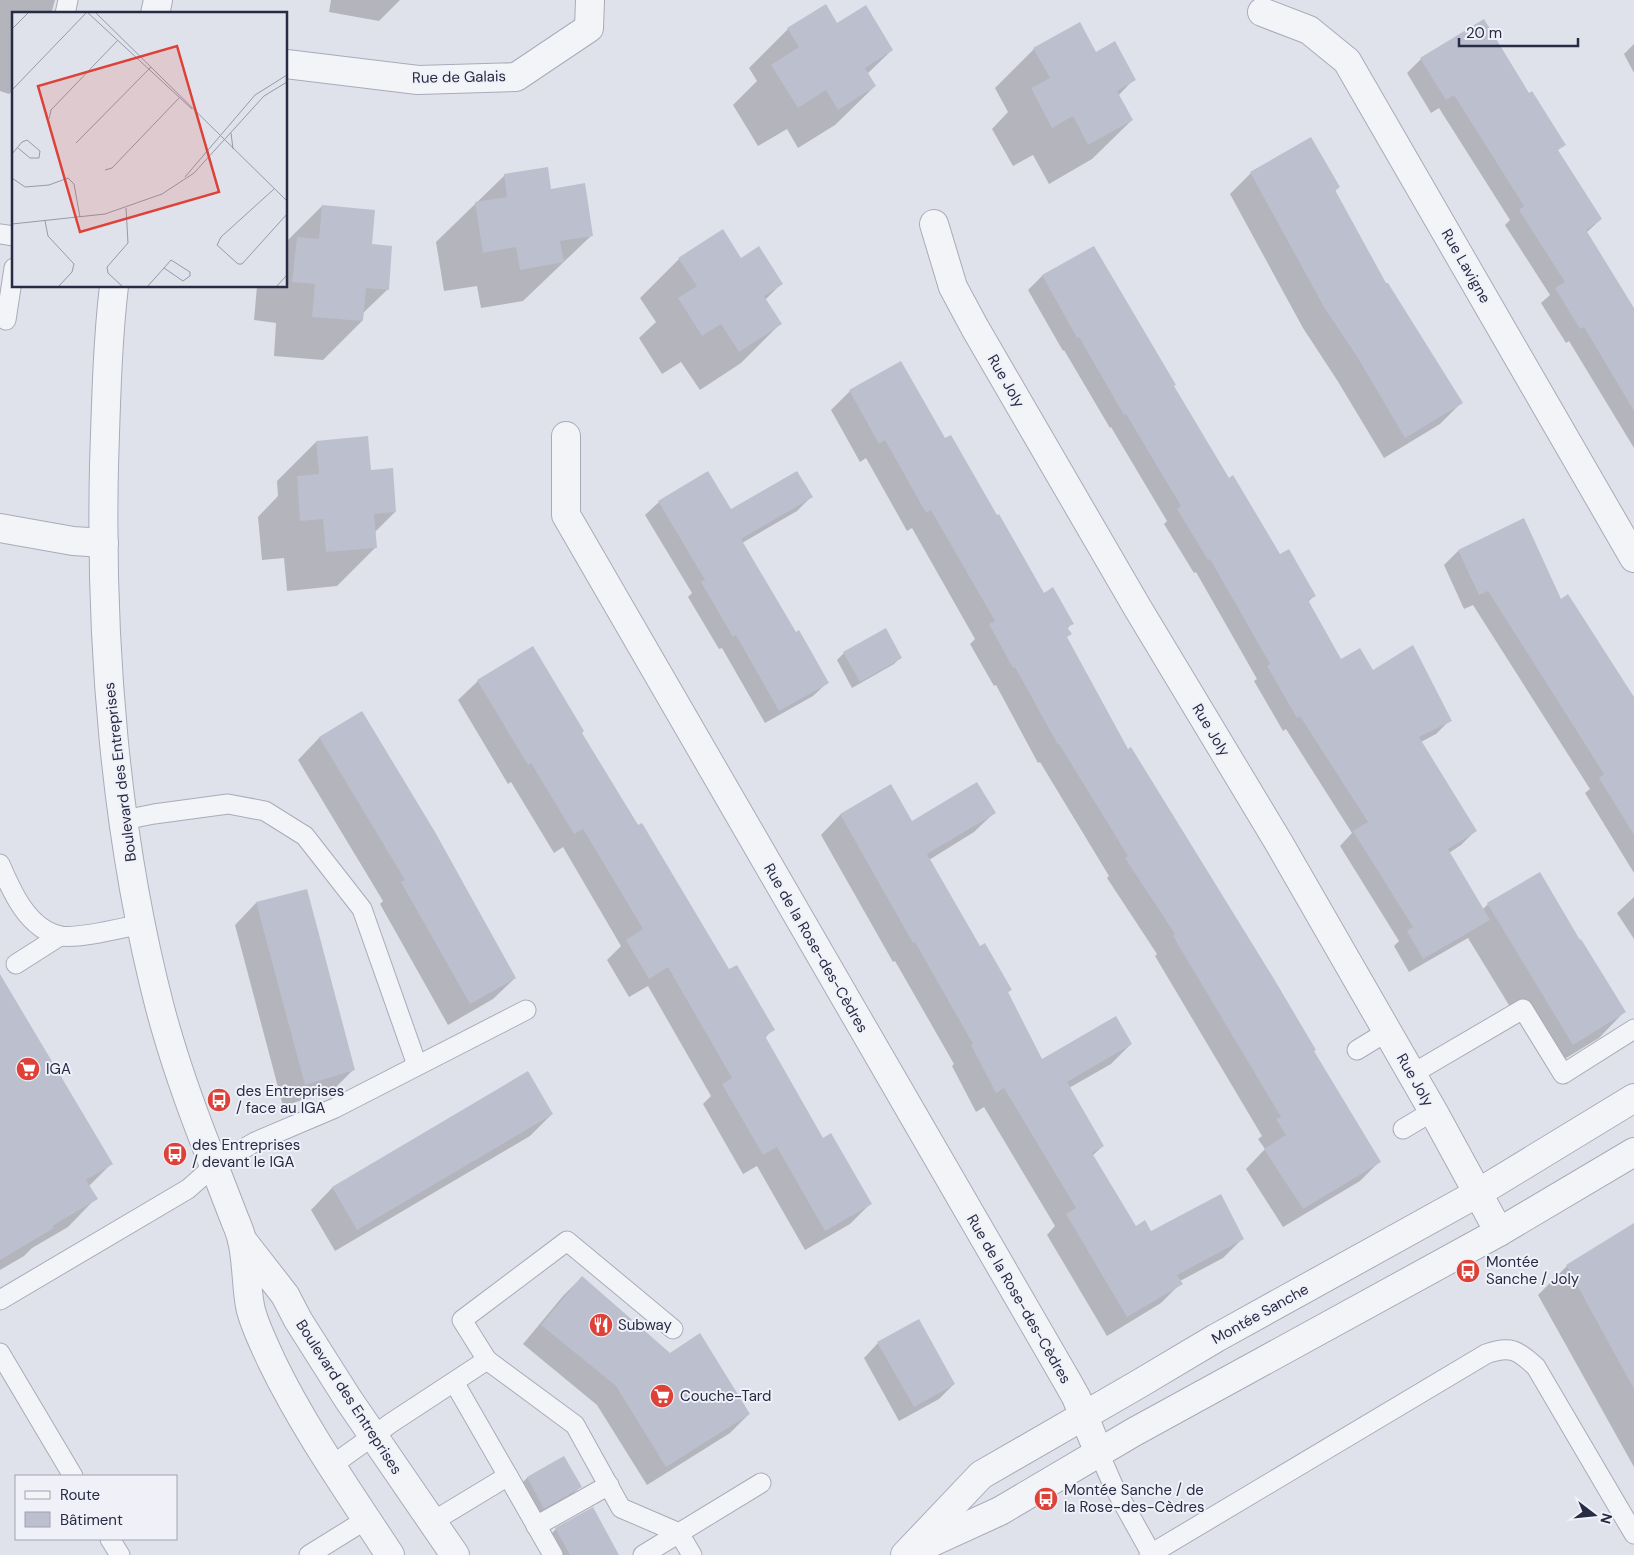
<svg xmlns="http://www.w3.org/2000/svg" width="1634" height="1555" font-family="'DM Sans',sans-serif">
<rect width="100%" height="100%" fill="#e0e2eb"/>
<!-- shadow -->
<g fill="#0003">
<path d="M0,0H55L51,14H14V89L9,94L0,91Z"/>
<path d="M331,0H400L379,21L329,12Z"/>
<path d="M788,29L892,50L867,74L875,86L835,125L798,148L787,129L758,146L733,105L757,81L749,68Z"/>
<path d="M1634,44V73L1624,54Z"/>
<path d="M1034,49L1095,54L1134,79L1118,96L1132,120L1092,159L1049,184L1033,155L1013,166L992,129L1008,112L995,88Z"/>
<path d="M1421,59L1529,94L1564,144L1557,151L1601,219L1586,233L1634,310V448L1569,341L1566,343L1541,303L1550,295L1505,225L1510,220L1439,108L1431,113L1407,73Z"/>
<path d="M1251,173L1339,187L1334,192L1386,285L1461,403L1440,424L1384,458L1337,380L1303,328L1230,194Z"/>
<path d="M505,175L550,190L592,235L523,301L481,308L477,286L444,291L436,242Z"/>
<path d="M322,206L370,245L387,290L362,314V321L323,360L274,356L276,323L254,320L257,286H286V242Z"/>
<path d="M1093,247L1172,386L1228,479L1280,556L1314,596L1308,602L1341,660L1372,672L1450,720L1436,734L1421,742L1475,831L1461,845L1449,853L1482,910L1488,904L1580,941L1624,1012L1599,1038L1548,1069L1468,938L1409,972L1394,946L1399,941L1340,846L1352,833L1286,729L1283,731L1254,681L1257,679L1196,572L1194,573L1164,524L1167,521L1111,427L1110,428L1064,350L1063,351L1028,290L1042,276Z"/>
<path d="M679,259H741L782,283L765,300L780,324L741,363L700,390L681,362L662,374L639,338L656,322L640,298Z"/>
<path d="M850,391L944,440L1044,594L1072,623L1067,629L1066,638L1128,751L1313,1051L1379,1162L1360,1181L1283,1227L1246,1169L1265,1149L1258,1139L1262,1136L1155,956L1157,954L1107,878L1109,876L1040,762L1038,763L996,685L994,686L970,644L975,639L912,528L907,531L866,458L860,462L831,410Z"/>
<path d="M316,442L370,471L395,512L375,532L376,547L337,586L287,591L284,558L262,560L258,517L278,496L277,481Z"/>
<path d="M811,497L797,511L742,543L795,634L827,683L813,696L765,723L722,648L719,649L688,597L692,593L645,515L659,502L730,511Z"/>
<path d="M1458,551L1560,601L1634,700V873L1585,793L1590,789L1473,605L1464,609L1444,565Z"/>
<path d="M844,653L901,657L894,664L852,688L837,660Z"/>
<path d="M478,681L581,733L728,971L773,1029L765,1038L823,1140L870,1204L850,1224L805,1250L757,1166L743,1174L703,1104L711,1096L648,986L629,997L607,960L621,946L563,847L554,853L511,782L508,784L458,700Z"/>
<path d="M362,712L515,978L493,999L448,1025L380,904L383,901L298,760L319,738Z"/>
<path d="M891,786L912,823L994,813L974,832L929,860L979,947L1010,990L1007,993L1042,1060L1131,1044L1111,1064L1069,1088L1103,1146L1092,1156L1135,1228L1151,1233L1243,1238L1223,1258L1180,1281L1181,1283L1161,1303L1107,1336L1047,1235L1055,1226L984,1107L976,1112L952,1066L954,1064L895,961L893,962L821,835L840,815Z"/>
<path d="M306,891L354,1069L332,1091L283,1106L235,925L256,903Z"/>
<path d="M1634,897V939L1617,913Z"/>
<path d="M0,976L111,1164L89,1186L96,1198L68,1227L32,1248L24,1256L0,1270Z"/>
<path d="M528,1073L552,1114L530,1136L335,1251L311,1210L332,1188Z"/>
<path d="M1634,1225V1467L1538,1295L1567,1266Z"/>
<path d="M582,1277L670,1354L749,1414L730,1433L647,1485L597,1405L523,1344L563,1296Z"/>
<path d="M878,1343L954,1384L939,1399L899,1421L864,1358Z"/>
<path d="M564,1458L580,1487L573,1494L537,1515L520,1485L527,1478Z"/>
<path d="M592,1509L603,1555H559L549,1536L556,1529Z"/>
</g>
<!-- building -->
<g fill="#bcbfce">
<path d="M826,4L837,23L866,5L893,50L865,68L876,86L838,110L826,90L798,108L771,65L799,47L787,28Z"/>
<path d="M1484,19L1529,93L1532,91L1566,145L1558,150L1602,219L1586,230L1634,308V411L1584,327L1580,329L1555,288L1565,282L1519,210L1524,206L1454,95L1446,100L1420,58Z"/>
<path d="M1080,22L1096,52L1115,41L1136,80L1117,91L1133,120L1088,145L1073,116L1052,128L1031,88L1050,78L1033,48Z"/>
<path d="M1311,137L1340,187L1335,190L1386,283H1388L1463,403L1405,438L1358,358L1324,307L1250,172Z"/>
<path d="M548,167L551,189L585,183L593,236L560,241L564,262L520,270L516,247L483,253L475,202L507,197L504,174Z"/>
<path d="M322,205L375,210L372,244L392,246L389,290L366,288L363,321L312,317L315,284L292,282L297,237L319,239Z"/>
<path d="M723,229L741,258L759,246L783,284L764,296L782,324L739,352L721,324L702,336L678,298L697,286L678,258Z"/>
<path d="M1094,246L1176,385L1174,386L1229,478L1233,475L1280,554L1289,549L1316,596L1308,600L1341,659L1360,648L1373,670L1413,645L1452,721L1419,737L1477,831L1448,849L1490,920L1423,959L1407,931L1413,927L1353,831L1368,822L1300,716L1297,718L1267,666L1270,664L1210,559L1208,560L1177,509L1181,506L1126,414L1124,415L1079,337L1077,338L1042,275Z"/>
<path d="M901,361L945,438L951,435L997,515L999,514L1044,593L1053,587L1074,624L1067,627L1072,634L1067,637L1128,749L1131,747L1274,979L1316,1050L1314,1051L1381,1162L1303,1209L1264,1149L1286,1135L1276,1119L1281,1117L1173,936L1175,934L1125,858L1128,856L1059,744L1058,745L1015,667L1013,668L989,624L995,621L931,510L926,513L885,440L879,444L849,390Z"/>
<path d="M368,436L371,470L393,468L396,512L374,514L377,548L326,552L323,519L300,521L297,476L319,474L316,441Z"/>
<path d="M708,471L731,509L797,471L813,497L741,539L796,632L799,630L829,683L779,711L736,635L733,637L701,582L705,580L658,501Z"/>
<path d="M1524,518L1561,599L1568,594L1634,697V835L1599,778L1604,774L1488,591L1479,595L1458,550Z"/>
<path d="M886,628L902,658L860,682L843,652Z"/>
<path d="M533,646L584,731L582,733L638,825L642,823L729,969L737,965L775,1030L765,1036L823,1138L831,1133L872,1204L825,1231L777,1147L763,1155L722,1084L732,1078L668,967L649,979L626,940L643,929L583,829L574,834L531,763L528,765L477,680Z"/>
<path d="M362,711L435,832L516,978L470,1004L401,882L405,880L319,737Z"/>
<path d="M977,782L996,813L927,854L980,946L985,943L1012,990L1008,992L1042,1059L1116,1016L1132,1044L1067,1082L1104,1146L1092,1153L1136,1226L1145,1220L1151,1231L1221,1194L1244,1239L1177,1275L1183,1284L1127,1317L1066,1214L1076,1208L1004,1088L996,1093L971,1045L973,1044L915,942L913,943L840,814L891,784L912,821Z"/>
<path d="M1540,872L1580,940L1581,939L1626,1012L1573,1045L1487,903Z"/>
<path d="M307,889L355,1070L305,1085L256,902Z"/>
<path d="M0,974L113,1164L86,1180L98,1199L52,1226L54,1228L0,1260Z"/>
<path d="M528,1071L553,1114L357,1230L332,1187Z"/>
<path d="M1634,1223V1389L1566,1265Z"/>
<path d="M582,1276L670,1353L700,1333L750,1414L666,1467L616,1386L541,1325Z"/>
<path d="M919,1319L955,1384L914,1407L877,1342Z"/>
<path d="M564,1456L582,1487L544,1509L527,1477Z"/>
<path d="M593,1507L619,1555H570L555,1528Z"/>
</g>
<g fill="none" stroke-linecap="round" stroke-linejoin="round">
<!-- service casing -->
<g stroke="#a8abb9" stroke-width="21">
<g id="service">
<path d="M65,14L68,0"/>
<path d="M0,234L14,236"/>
<path d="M6,320L14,268"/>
<path d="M124,820L154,814L228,804L265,811L305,836L362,909L417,1065"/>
<path d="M0,864C11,890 28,930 61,936C79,939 121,928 142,924"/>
<path d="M16,964L60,936"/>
<path d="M1357,1050L1388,1031"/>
<path d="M1412,1074L1523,1009L1563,1074L1634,1029"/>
<path d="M1403,1129L1433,1111"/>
<path d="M0,1300L188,1189L214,1166L255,1142L335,1108L526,1010"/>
<path d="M0,1353L73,1476"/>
<path d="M487,1360L462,1320L567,1241L673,1329"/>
<path d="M1099,1453L1113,1485L1152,1555"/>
<path d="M331,1466L391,1423L487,1360L575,1425L621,1508L679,1533L692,1555"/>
<path d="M508,1476L553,1555"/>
<path d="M432,1522L508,1476L454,1382"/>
<path d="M536,1526L609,1485"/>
<path d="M110,1539L120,1555"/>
<path d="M309,1555L367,1519"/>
<path d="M643,1555L761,1483"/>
<path d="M1149,1555L1486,1354C1510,1345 1518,1350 1536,1367L1634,1534"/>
</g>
</g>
<!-- minor casing -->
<g stroke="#a8abb9" stroke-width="30">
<g id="minor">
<path d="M1262,12L1309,30L1347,61L1634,558"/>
<path d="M286,64L418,80L516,77L589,28L590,0"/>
<path d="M934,224L953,287L975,328L1137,607L1279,843L1433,1111L1499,1232"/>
<path d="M566,436V515L1067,1381L1076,1397L1099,1453"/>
<path d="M0,528L73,541L104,543"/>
</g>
</g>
<!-- tertiary casing -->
<g stroke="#a8abb9" stroke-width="30">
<g id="tertiary">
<path d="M155,14L158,0"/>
<path d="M114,286C107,346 106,406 104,466C100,644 115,835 160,1008C173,1057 190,1105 209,1153C217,1174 225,1194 233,1215C236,1223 240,1231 242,1240C247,1261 246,1284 250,1306C253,1323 265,1346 272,1362C305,1430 349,1492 390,1555"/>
<path d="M242,1240L285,1295L298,1320L348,1399L455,1555"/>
<path d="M917,1549L1000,1511L1134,1432L1499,1232L1634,1152"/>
<path d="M905,1555L981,1475L1137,1385L1216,1338L1478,1193L1634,1098"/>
</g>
</g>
<!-- service -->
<use href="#service" stroke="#f3f4f8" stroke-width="19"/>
<!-- minor -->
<use href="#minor" stroke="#f3f4f8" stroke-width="28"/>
<!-- tertiary -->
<use href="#tertiary" stroke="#f3f4f8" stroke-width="28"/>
</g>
<!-- icons -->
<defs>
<g id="supermarket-disc" transform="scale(1.25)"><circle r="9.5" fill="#dd4138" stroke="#f0f1f8"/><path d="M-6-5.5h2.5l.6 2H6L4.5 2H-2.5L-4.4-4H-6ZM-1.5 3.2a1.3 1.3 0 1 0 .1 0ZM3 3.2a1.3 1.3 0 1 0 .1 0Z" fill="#fff"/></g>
<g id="bus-disc" transform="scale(1.25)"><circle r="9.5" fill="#dd4138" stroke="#f0f1f8"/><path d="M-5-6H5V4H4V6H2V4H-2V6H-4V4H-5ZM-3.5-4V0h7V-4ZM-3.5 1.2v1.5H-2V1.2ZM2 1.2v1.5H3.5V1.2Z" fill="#fff"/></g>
<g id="restaurant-disc" transform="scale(1.25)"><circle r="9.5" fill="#dd4138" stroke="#f0f1f8"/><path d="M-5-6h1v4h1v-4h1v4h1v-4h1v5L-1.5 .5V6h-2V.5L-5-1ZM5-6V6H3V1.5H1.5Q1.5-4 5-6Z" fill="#fff"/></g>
</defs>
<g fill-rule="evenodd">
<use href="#supermarket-disc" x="28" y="1069"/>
<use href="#bus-disc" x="219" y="1100"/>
<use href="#bus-disc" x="175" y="1154"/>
<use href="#bus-disc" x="1468" y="1271"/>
<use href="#restaurant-disc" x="601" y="1325"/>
<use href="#supermarket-disc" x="662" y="1396"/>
<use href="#bus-disc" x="1046" y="1499"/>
</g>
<g text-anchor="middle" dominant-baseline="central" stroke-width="4" stroke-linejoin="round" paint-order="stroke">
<!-- street labels -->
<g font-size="15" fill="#272b44" stroke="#f0f1f8">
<text transform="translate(459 77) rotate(-1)">Rue de Galais</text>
<text transform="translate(1466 266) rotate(60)">Rue Lavigne</text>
<text transform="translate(1006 381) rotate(60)">Rue Joly</text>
<text transform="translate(1211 730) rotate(59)">Rue Joly</text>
<text transform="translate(120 772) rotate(-97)">Boulevard des Entreprises</text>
<text transform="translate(816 948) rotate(60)">Rue de la Rose-des-Cèdres</text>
<text transform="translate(1415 1080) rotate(60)">Rue Joly</text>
<text transform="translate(1019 1299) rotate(60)">Rue de la Rose-des-Cèdres</text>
<text transform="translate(1260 1314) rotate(-29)">Montée Sanche</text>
<text transform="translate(349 1397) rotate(57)">Boulevard des Entreprises</text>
</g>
<!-- poi labels -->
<g font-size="15" fill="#272b44" stroke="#f0f1f8" text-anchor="start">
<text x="46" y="1069">IGA</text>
<text x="236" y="1091">des Entreprises<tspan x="236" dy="17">/ face au IGA</tspan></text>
<text x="192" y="1145">des Entreprises<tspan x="192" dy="17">/ devant le IGA</tspan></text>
<text x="1486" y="1262">Montée<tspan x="1486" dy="17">Sanche / Joly</tspan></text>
<text x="618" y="1325">Subway</text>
<text x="680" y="1396">Couche-Tard</text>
<text x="1064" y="1490">Montée Sanche / de<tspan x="1064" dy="17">la Rose-des-Cèdres</tspan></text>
</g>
</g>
<!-- overview -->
<g transform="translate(12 12)">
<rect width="275" height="275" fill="#e0e2eb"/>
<path fill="none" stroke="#9699a8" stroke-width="1" d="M75,0L180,97M83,0L275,189M0,17L17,0M0,78L75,0M37,107L39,98L106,28M219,121L221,137M64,131L139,55M0,142L10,130L15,128L28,139L27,146H18L6,136M93,158L100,156L168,85M173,165L243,83L275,63M0,166L13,175L37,173L56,166L62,172L68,205M262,177L209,225L205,233L226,252H230L275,202M33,209L36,224L62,252L60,260L46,275M0,212L93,202L150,182L182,161L252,84L275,70M111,275L96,261L95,255L116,231L114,196M135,275L152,256L159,248L178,260V264L171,269L152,256M264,275L275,263"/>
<path fill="#dd4138" fill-opacity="0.15" stroke="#dd4138" stroke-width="2.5" d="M165,34L207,180L68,220L26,74Z"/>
<rect width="275" height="275" fill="none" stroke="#272b44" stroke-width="2.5"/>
</g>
<!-- legend -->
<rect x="15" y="1475" width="162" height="65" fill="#f0f1f8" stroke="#a0a2b0"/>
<rect x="25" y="1491" width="25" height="8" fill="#f3f4f8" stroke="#a0a2b0"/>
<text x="60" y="1500" font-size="15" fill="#272b44">Route</text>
<rect x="25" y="1512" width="25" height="15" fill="#bcbfce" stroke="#a0a2b0"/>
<text x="60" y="1525" font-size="15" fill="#272b44">Bâtiment</text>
<!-- north arrow -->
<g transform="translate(1594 1515) rotate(106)" stroke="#f0f1f8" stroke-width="4" paint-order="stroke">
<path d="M0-4L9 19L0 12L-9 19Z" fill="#272b44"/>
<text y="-8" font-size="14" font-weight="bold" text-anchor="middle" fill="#272b44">N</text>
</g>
<!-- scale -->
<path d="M1459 38v8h119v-8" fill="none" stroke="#272b44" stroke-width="2.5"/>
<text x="1466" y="38" font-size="15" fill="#272b44" stroke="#f0f1f8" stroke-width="4" paint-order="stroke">20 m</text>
</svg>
